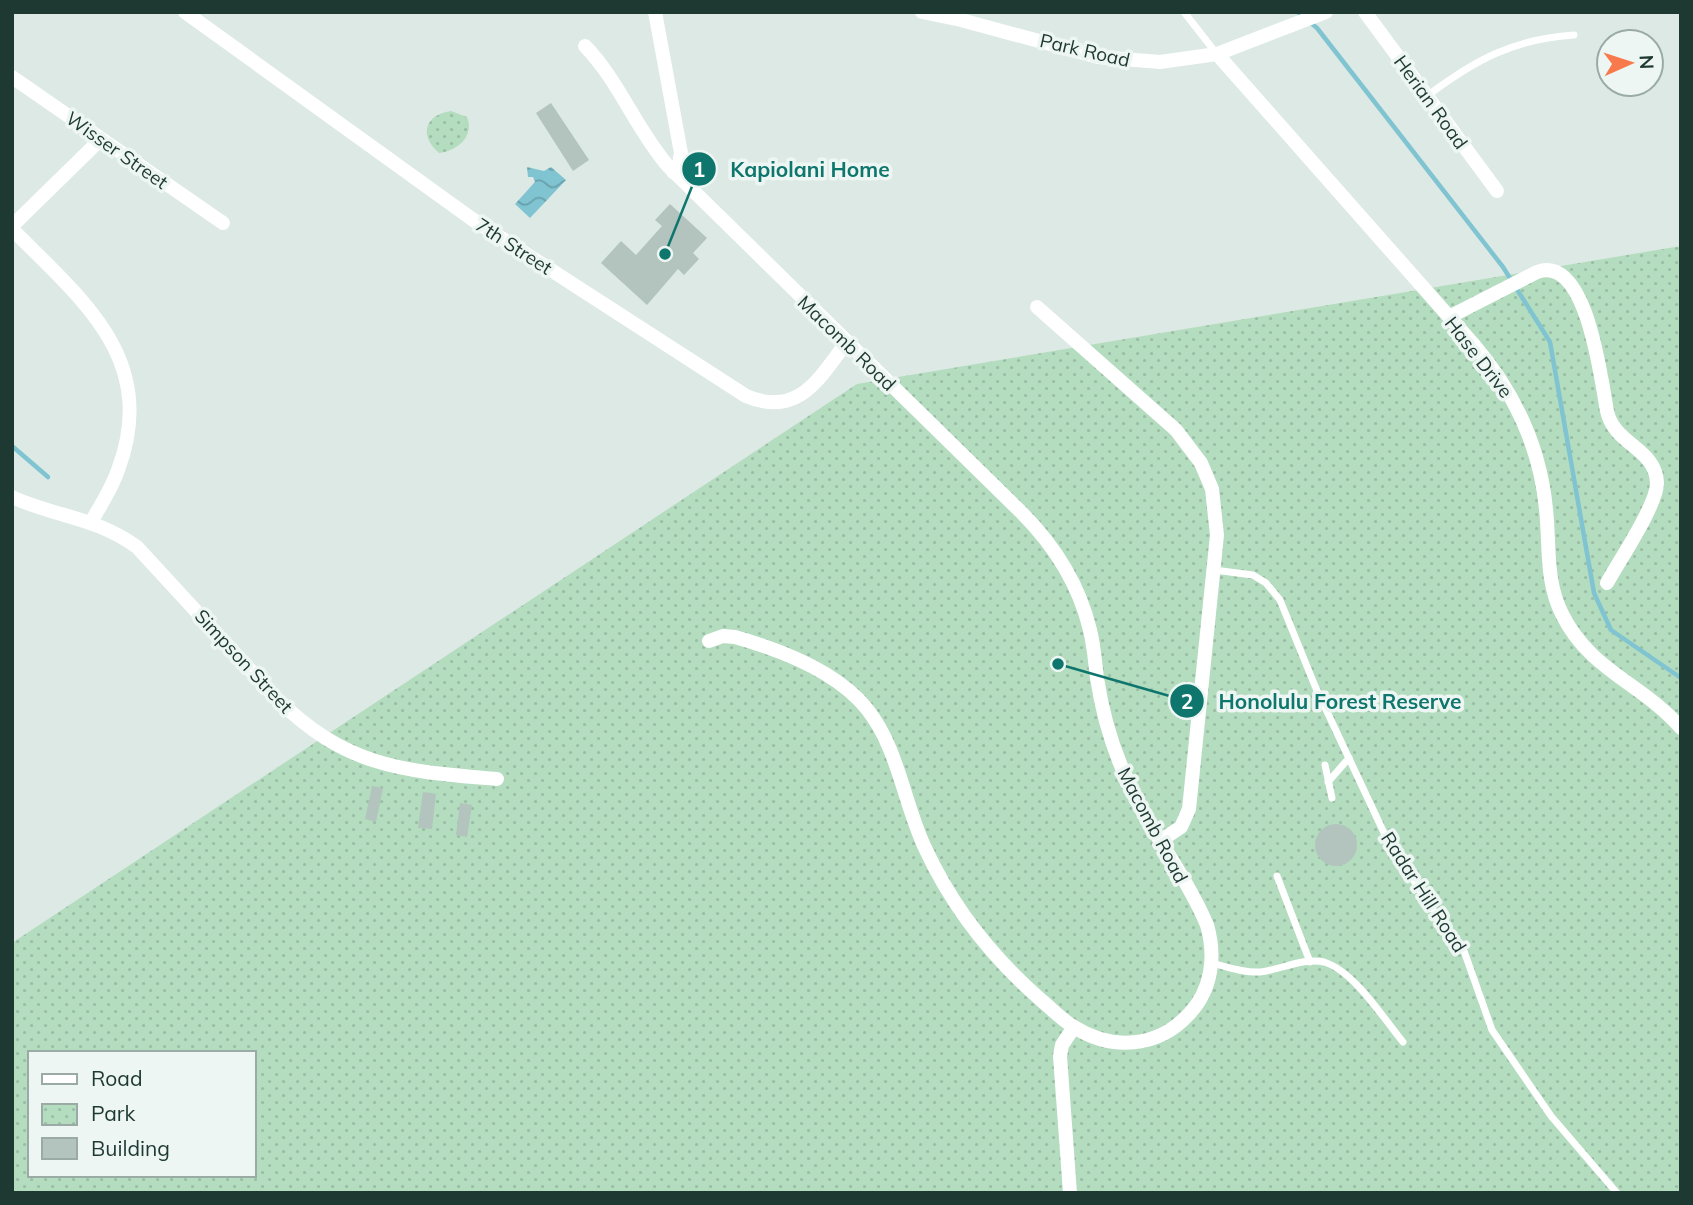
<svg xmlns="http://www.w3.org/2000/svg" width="1693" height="1205" font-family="Mulish,sans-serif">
<defs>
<pattern id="park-dots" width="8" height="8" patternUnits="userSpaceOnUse" patternTransform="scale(1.75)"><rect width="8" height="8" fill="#b4dcbf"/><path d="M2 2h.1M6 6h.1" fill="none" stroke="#9abea5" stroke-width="1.8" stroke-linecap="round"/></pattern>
<pattern id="water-waves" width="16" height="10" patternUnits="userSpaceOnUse" patternTransform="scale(1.75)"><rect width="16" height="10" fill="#80c4d2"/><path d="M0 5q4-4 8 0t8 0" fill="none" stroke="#68a0ab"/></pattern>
</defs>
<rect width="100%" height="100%" fill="#dce9e4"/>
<!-- park -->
<g fill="url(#park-dots)" fill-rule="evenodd">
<path d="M451,111L467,117C475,136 457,151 439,153C419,136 424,115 451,111Z"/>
<path d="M1681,246V1193H12V943L857,384ZM30,1053H254V1175H30Z"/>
</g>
<!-- water -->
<path fill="url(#water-waves)" d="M527,167L544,171L551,167L566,180L530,218L515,204L535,182L533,177H528Z"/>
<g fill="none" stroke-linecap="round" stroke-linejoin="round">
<!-- stream -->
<g stroke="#80c4d2" stroke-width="4.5">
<path d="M1298,12L1317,28L1503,267L1550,342L1594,593L1611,630L1681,678"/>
<path d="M12,446L48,477"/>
</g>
</g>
<!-- building -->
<g fill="#b2c4bd">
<path d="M551,103L589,160L573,171L536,113Z"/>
<path d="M670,204L707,238L693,253L699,259L684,275L678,269L647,305L601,263L621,241L636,255L662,226L655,220Z"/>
<path d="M372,786L383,788L376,822L365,819Z"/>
<path d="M423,792L436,794L432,829L418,828Z"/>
<path d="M460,803L472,805L467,837L456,835Z"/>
<circle cx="1336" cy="845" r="21"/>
</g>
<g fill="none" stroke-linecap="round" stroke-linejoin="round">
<!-- lane -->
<g stroke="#fff" stroke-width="7">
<path d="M1184,12L1216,53"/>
<path d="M1427,96C1475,60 1513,39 1574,35"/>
<path d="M1214,570L1253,575L1266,583L1280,600L1315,686L1385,835L1427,902L1464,951L1492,1030L1551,1116L1617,1193"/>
<path d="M1325,765L1332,798"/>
<path d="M1328,782L1349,758"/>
<path d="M1277,876L1310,962"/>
<path d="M1212,963C1227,967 1244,973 1260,972C1280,970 1304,957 1324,962C1354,971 1383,1018 1403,1042"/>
</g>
<!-- street -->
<g stroke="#fff" stroke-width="14">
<path d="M185,12L472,219L746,396C798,418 819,379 846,343"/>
<path d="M655,12L681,153L679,163L673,172"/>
<path d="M922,12L961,20L1098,57L1160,62L1217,54L1326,12"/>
<path d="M1365,12L1497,191"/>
<path d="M585,46C619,81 636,129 668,166L1021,512C1054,545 1079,584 1090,630C1094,646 1095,662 1097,678C1102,711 1111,744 1125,775C1147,828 1185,873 1207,925C1216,956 1212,990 1189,1014C1158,1048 1112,1051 1074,1027C1062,1020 1052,1009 1041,1000C993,958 953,908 926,850C904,805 899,749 867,709C837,671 781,650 735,637L723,636L709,641"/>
<path d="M1217,54L1474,345C1514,392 1540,446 1546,509C1550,545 1545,580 1562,614C1590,671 1642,683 1681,728"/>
<path d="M12,77L223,223"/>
<path d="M12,226L101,139"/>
<path d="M12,229C81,299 160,359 118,470C112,488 101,505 91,522"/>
<path d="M1037,307L1176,430L1201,463L1212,489L1217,535L1189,809L1181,827L1160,841"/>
<path d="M1449,317L1537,272C1587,253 1601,380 1607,411C1614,445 1656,448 1657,483C1657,505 1619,561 1607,583"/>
<path d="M12,497C56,517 96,517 137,547L276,698C347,768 403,771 497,779"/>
<path d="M1070,1193L1060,1056L1062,1045L1074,1027"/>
</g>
</g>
<g text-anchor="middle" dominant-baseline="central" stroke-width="7" stroke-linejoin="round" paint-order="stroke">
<!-- street labels -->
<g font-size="19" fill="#1e3932" stroke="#edf6f2">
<text transform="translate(1085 50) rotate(13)">Park Road</text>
<text transform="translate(1431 102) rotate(54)">Herian Road</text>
<text transform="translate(117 150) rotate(35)">Wisser Street</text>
<text transform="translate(514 246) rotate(33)">7th Street</text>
<text transform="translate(847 343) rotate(44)">Macomb Road</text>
<text transform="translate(1479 357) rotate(52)">Hase Drive</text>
<text transform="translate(244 661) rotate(47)">Simpson Street</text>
<text transform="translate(1153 825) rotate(62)">Macomb Road</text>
<text transform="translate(1424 892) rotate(57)">Radar Hill Road</text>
</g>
</g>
<!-- callouts -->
<path fill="none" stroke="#0f766e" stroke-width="2.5" d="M665 254L699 169M1058 664L1187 701"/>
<g fill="#0f766e" stroke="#edf6f2" stroke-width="2.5">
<circle cx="665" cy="254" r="7"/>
<circle cx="1058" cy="664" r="7"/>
<circle cx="699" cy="169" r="18"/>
<circle cx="1187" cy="701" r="18"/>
</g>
<g font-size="21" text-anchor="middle" font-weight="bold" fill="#fff">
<text x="699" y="177">1</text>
<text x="1187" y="709">2</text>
</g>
<g font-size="21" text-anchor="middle" font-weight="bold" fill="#0f766e" stroke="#edf6f2" stroke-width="7" stroke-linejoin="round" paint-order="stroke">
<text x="810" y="177">Kapiolani Home</text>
<text x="1340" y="709">Honolulu Forest Reserve</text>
</g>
<!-- border -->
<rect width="1693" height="1205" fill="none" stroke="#1e3932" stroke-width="28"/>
<!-- legend -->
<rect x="28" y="1051" width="228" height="126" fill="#edf6f2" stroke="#9aaaa5" stroke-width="2"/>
<rect x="42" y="1074" width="35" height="10" fill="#ffffff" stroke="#9aaaa5" stroke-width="2"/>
<text x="91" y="1086" font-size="21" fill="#1e3932">Road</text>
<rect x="42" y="1104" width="35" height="21" fill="url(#park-dots)" stroke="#9aaaa5" stroke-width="2"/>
<text x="91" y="1121" font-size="21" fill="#1e3932">Park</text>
<rect x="42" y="1138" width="35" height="21" fill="#b2c4bd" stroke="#9aaaa5" stroke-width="2"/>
<text x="91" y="1156" font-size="21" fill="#1e3932">Building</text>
<!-- north arrow -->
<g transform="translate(1630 63) rotate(87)"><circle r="33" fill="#edf6f2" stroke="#9aaaa5" stroke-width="2"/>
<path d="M0-5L12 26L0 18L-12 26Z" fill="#f87a4c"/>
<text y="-10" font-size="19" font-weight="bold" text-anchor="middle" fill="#1e3932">N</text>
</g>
</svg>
